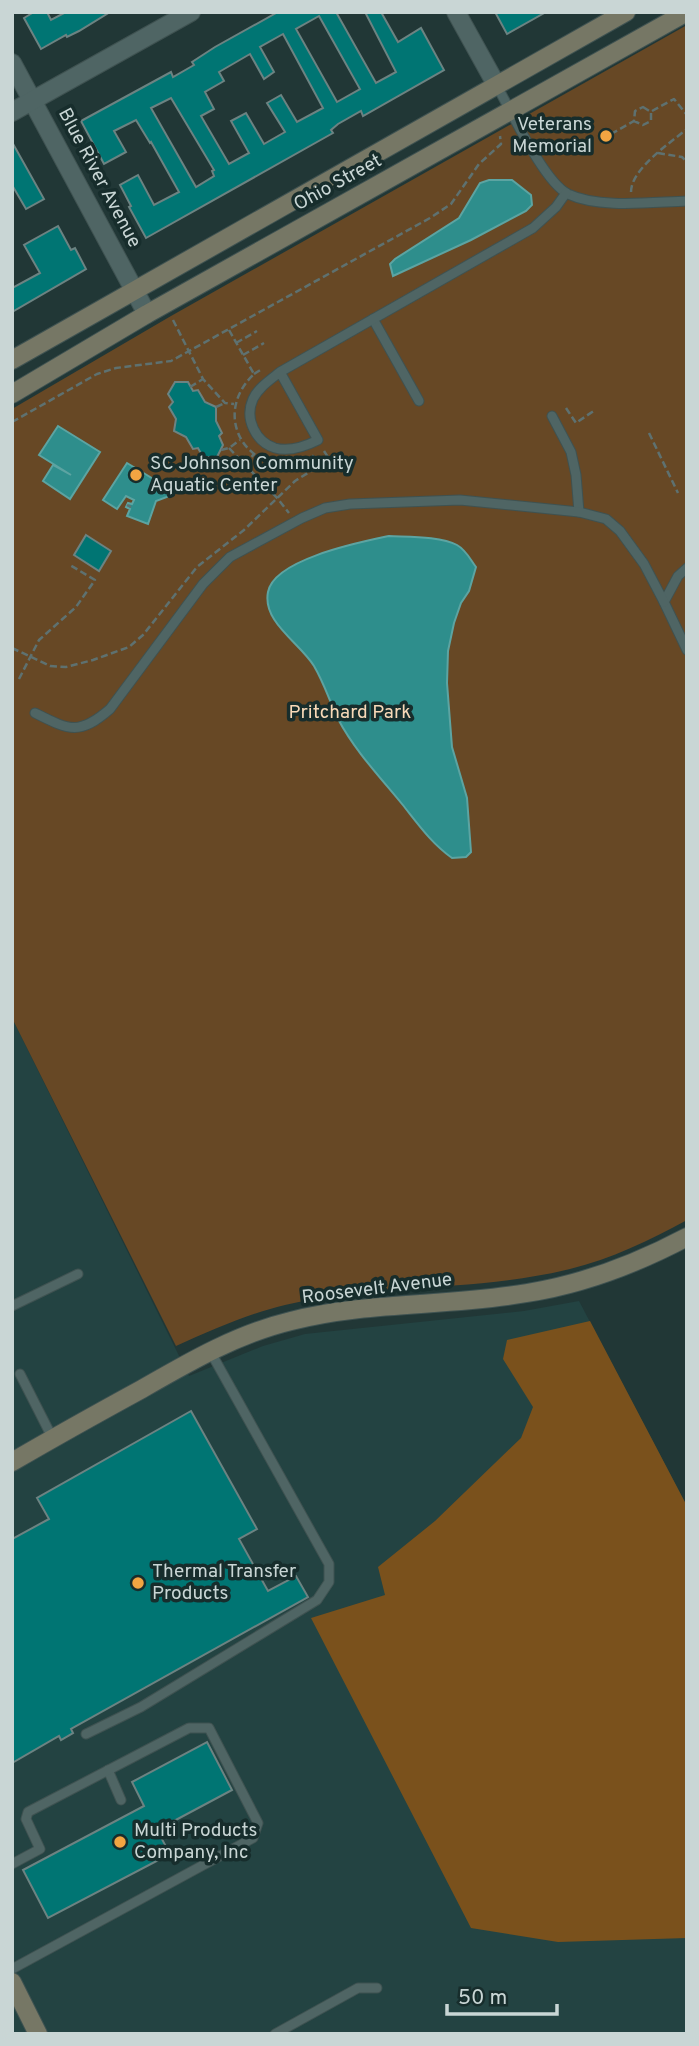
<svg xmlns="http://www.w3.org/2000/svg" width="699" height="2046" font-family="Overpass,sans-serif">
<rect width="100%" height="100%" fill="#213736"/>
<!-- built -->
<path fill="#234342" d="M12,1018L189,1376L263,1346L305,1334L524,1311L579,1301L687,1506V2034H12Z"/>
<!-- green -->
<path fill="#674825" d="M687,25V1220C650,1240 611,1259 570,1269C476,1292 379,1283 285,1305C247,1314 212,1330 176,1346L12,1018V409L171,316Z"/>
<!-- forest -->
<path fill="#7a511c" d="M590,1321L687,1506V1938L558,1942L471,1928L311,1618L385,1595L378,1567L435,1521L521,1438L533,1407L503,1359L507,1340Z"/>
<!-- water -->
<g fill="#2e8e8c" stroke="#5ca4a2" stroke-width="2">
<path d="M489,180H512L531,195L532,205L526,211L471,240L393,276L390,264L395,259L459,218L480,183Z"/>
<path d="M58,426L100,452L70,499L43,481L53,465L71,475L39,455Z"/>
<path d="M127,463L173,491L167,497L156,501L148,524L127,516L130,509L126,507L128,503L132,504L134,500L126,496L117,509L103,500Z"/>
<path d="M389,536C408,537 441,536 457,545C466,550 470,559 476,567L469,591L461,603L454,623L448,651L447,683L452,747L467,798L471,852L466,857L452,858C431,843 418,824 402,804C380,777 355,751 338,719C330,702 324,683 314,666C300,643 262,622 268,592C274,559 361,542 389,536Z"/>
</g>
<!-- building -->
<g fill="#007573" stroke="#6c8382" stroke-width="2" fill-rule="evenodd">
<path d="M34,12H47L51,20L66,12H110L79,31L67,37L66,35L41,49L24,18Z"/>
<path d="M278,12H336L376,83L396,72L365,12H381L398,42L421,28L444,70L363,116L361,111L338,124L331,130L333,133L146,238L129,207L131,206L120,185L138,175L154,205L179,192L151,142L150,143L136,120L114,131L126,152L104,164L81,121L171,72L173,77L194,65L192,62L215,47ZM319,16L360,89L337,102L296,29ZM283,34L323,108L297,122L281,95L267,103L285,132L264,144L246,113L231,121L249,153L229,164L201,116L214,109L205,92L224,81L219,72L250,54L264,79L274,72L260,47ZM171,98L214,170L212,171L214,176L196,187L151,108Z"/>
<path d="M495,12H546L507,34Z"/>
<path d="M12,142L44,199L26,209L12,185Z"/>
<path d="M58,226L71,250L75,248L86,269L12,312V288L40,273L24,245Z"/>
<path d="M175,382H188L193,391L198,390L205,402L216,407V421L222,433L219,436L223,445L217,457H203L198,448L193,449L186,437L174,431L176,419L169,407L173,402L168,394Z"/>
<path d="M86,535L111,551L99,571L74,555Z"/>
<path d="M191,1411L257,1529L239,1539L268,1591L296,1576L308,1597L71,1729L73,1733L61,1740L59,1736L12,1763V1539L49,1519L37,1498Z"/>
<path d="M207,1742L232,1790L157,1830L170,1854L48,1918L23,1870L144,1806L132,1782Z"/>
</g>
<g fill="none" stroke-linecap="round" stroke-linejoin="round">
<!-- lane casing -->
<g stroke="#3f5251" stroke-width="11">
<g id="lane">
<path d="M497,86C511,111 544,182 568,194C600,209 652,202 687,201"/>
<path d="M373,319L419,401"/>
<path d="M280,372L318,440C306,446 289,452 275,448C256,442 244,419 253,399C258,388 270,380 280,372L533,228L556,207L566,193"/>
<path d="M552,416L571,452L576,475L579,512"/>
<path d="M687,568L678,576L664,602L687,650"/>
<path d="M35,713C69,730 79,736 110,709L203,584L230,557L302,518L325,508L350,504L460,500L579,512L606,519L620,531L644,564L664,602"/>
<path d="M12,1306L78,1274"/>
<path d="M20,1374L53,1439"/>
<path d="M86,1734L141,1707L317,1600L329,1582V1564L210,1351"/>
<path d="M108,1770L121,1800"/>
<path d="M12,1864L40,1849L26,1819L28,1812L189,1728H209L258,1823L253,1838L12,1969"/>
<path d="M275,2034L358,1988H377"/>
</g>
</g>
<!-- street casing -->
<g stroke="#3f5251" stroke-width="20">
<g id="street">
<path d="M456,12L497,86"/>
<path d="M12,63L147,314"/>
<path d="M12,112L191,12"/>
</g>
</g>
<!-- secondary casing -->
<g stroke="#3f5251" stroke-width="20">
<g id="secondary">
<path d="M12,360L626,12"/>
<path d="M12,394L147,314L687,12"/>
<path d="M12,1462C55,1437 98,1413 142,1389C189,1362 237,1334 291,1321C368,1301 449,1307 527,1293C584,1284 636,1264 687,1237"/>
<path d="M12,1982L38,2034"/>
</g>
</g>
<!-- path -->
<g stroke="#5e7170" stroke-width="2.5" stroke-dasharray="7 3.5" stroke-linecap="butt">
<path d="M643,107L651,112V121L643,125L634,121L635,111Z"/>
<path d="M652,111L674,99L687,115"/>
<circle cx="606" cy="136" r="6"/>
<path d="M611,134L634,121"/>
<path d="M658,153L682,157L687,162"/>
<path d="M631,192C631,169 670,143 687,129"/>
<path d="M173,320L203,379L225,403L234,404"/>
<path d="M229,330L254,374C207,419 254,482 306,459"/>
<path d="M236,343L257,331"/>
<path d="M243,355L264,343"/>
<path d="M254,374L262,369"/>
<path d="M190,387L203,379"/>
<path d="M216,407L225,403"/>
<path d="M566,408L576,423L595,410"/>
<path d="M12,422L97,374L116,368L171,361L430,218L451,204L479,164L501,144L500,136"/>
<path d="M649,433L678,493"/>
<path d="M229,448L278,499L289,513"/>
<path d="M221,450L229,448L240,440"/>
<path d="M324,451L330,460"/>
<path d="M245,465L254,454"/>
<path d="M127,505L131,507"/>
<path d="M12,648L50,666L66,667L93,660L129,647L143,635L197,567L244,530L295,481L319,466L313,456H312"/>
<path d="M19,679L39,640L76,607L95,580L70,565"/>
</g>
<!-- lane -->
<use href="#lane" stroke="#4f6564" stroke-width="9"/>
<!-- street -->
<use href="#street" stroke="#4f6564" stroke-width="18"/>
<!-- secondary -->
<use href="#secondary" stroke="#767765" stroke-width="18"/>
</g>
<!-- markers -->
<g fill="#f2a542" stroke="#172d2c" stroke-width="2.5">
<circle cx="606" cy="136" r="7"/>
<circle cx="136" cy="475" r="7"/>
<circle cx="138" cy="1583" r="7"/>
<circle cx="120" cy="1842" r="7"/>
</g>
<g text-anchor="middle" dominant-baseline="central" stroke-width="7" stroke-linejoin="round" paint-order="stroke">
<!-- poi labels -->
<g font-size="19" fill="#c9d6d5" stroke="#172d2c" text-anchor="start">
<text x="592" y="125" text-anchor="end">Veterans<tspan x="592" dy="22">Memorial</tspan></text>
<text x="150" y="464">SC Johnson Community<tspan x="150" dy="22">Aquatic Center</tspan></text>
<text x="152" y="1572">Thermal Transfer<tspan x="152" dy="22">Products</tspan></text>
<text x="134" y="1831">Multi Products<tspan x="134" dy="22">Company, Inc</tspan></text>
</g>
<!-- street labels -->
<g font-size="19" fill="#c9d6d5" stroke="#172d2c">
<text transform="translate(99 178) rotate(62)">Blue River Avenue</text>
<text transform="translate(338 183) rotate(-29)">Ohio Street</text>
<text transform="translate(377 1289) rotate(-7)">Roosevelt Avenue</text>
</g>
<!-- park labels -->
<g font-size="19" fill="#f8d9b8" stroke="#172d2c">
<text x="350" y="713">Pritchard Park</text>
</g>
</g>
<!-- border -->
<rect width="699" height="2046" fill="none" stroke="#c9d6d5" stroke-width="28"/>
<!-- scale -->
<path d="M447 2004v10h110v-10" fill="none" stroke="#c9d6d5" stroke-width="3.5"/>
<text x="458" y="2004" font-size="21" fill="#c9d6d5" stroke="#172d2c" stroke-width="5" paint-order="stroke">50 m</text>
</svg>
